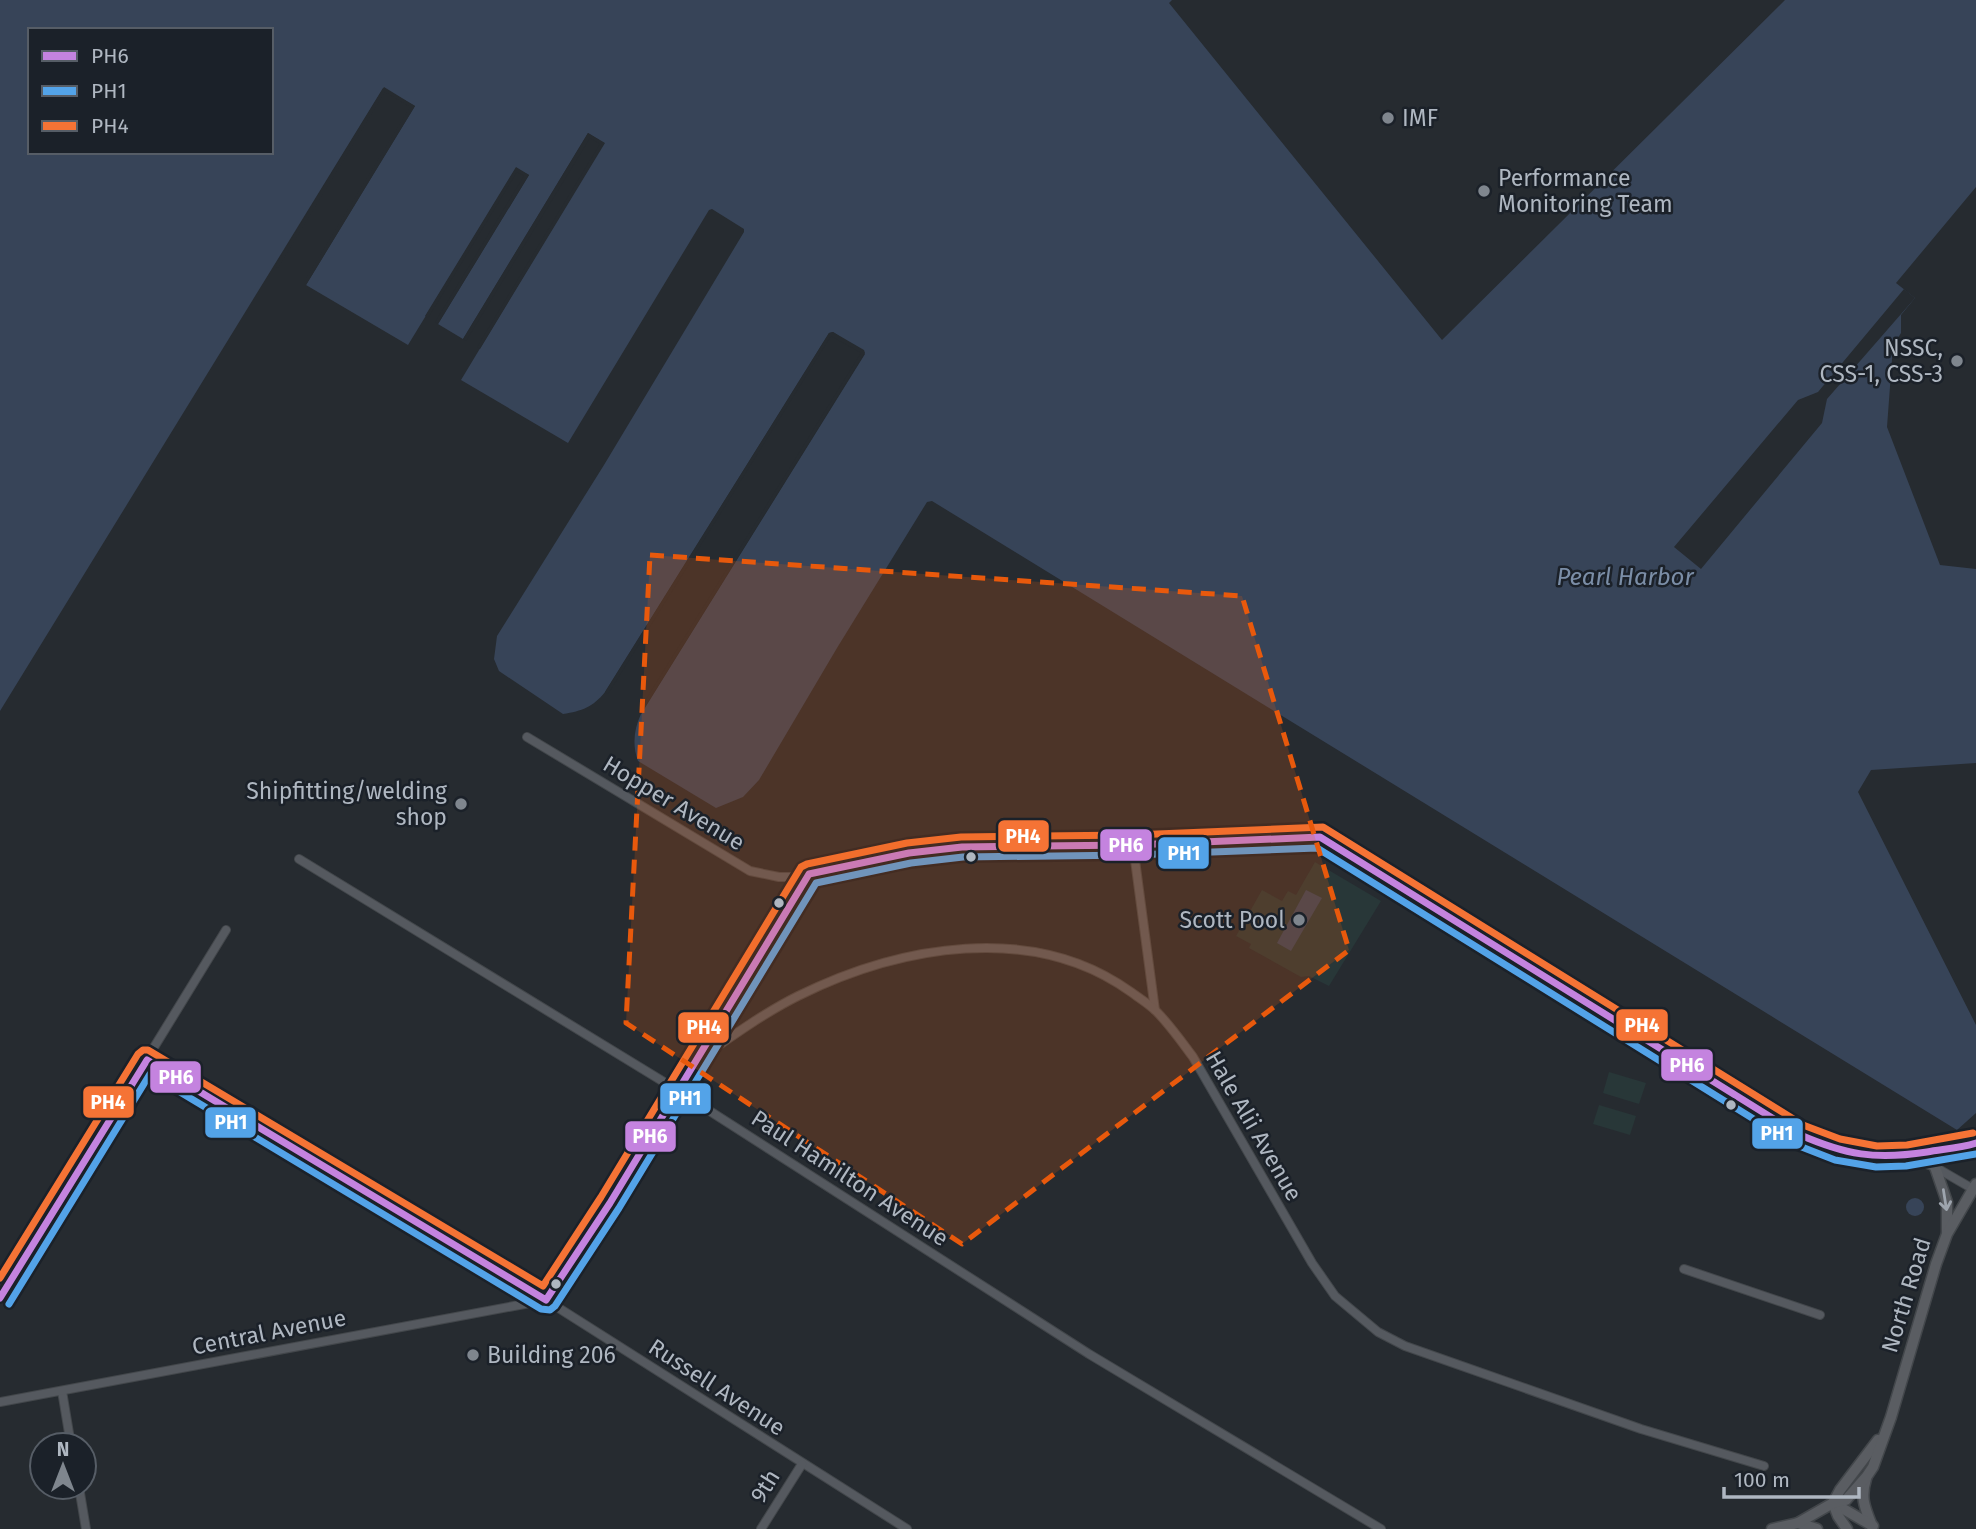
<svg xmlns="http://www.w3.org/2000/svg" width="1976" height="1529" font-family="'Fira Sans',sans-serif">
<rect width="100%" height="100%" fill="#262b30"/>
<!-- green -->
<g fill="#283738">
<path d="M1315,862L1381,901L1329,986L1309,976L1301,977L1249,948L1251,944L1236,936L1262,890L1282,901L1288,891L1296,895Z"/>
<path d="M1609,1072L1646,1083L1639,1104L1603,1093Z"/>
<path d="M1599,1105L1636,1116L1630,1135L1593,1124Z"/>
</g>
<!-- water -->
<g fill="#374458" fill-rule="evenodd">
<path d="M0,0H1172L1169,3L1442,340L1785,0H1976V187L1896,283L1915,298L1901,315V333L1893,346L1887,427L1940,565L1976,569V763L1871,770L1858,792L1976,1025V1113L1957,1130L932,501L927,502L837,648L759,780L743,797L716,808L638,761C632,745 634,729 641,714L865,354L833,332L829,333L605,692C593,707 582,711 563,714L499,671L494,659L497,636L604,465L744,232V229L712,209L709,210L568,443L461,380L604,143L588,133L463,339L438,324L529,175L516,168L408,345L306,285L415,106L383,88L0,711ZM30,30H271V152H30Z"/>
<path d="M1306,890L1322,898L1291,951L1277,943Z"/>
<circle cx="1915" cy="1207" r="9"/>
</g>
<!-- pier -->
<g fill="#262b30">
<path d="M384,87L415,106L306,285L303,283L410,107L385,92L278,268L275,266Z"/>
<path d="M588,133L605,143L480,349L477,347L600,144L590,138L466,341L463,339Z"/>
<path d="M516,167L529,175L438,324L435,322L524,176L517,172L428,318L425,316Z"/>
<path d="M1904,289L1915,298L1827,399L1822,423L1701,569L1674,547L1798,400L1818,392Z"/>
<path d="M833,332L864,350L865,353L641,714L638,712L861,353L831,336L608,694L605,692L829,333Z"/>
</g>
<g fill="none" stroke-linecap="round" stroke-linejoin="round">
<!-- street casing -->
<g stroke="#43474b" stroke-width="10">
<g id="street">
<path d="M527,737L750,871L779,877H794L909,853L962,847L1133,845L1320,837L1798,1134L1828,1148L1863,1156H1904L1935,1167L1973,1189"/>
<path d="M1133,845L1155,1010"/>
<path d="M299,859L677,1090L1089,1354L1381,1529"/>
<path d="M147,1060L546,1300L907,1529"/>
<path d="M695,1062C728,1039 762,1014 798,996C899,946 1033,921 1131,992C1139,998 1149,1004 1156,1011C1170,1025 1181,1041 1193,1057L1312,1263L1335,1296L1378,1332L1405,1346L1641,1429L1764,1466"/>
<path d="M1684,1269L1820,1315"/>
<path d="M0,1298L226,930"/>
<path d="M546,1300L610,1203L809,874"/>
<path d="M62,1391L71,1445"/>
<path d="M0,1402L546,1300"/>
<path d="M79,1487L86,1529"/>
<path d="M761,1529L802,1464"/>
</g>
</g>
<!-- secondary casing -->
<g stroke="#43474b" stroke-width="13">
<g id="secondary">
<path d="M1904,1156C1928,1152 1953,1151 1976,1143"/>
<path d="M1935,1167L1947,1202V1232"/>
<path d="M1866,1479C1860,1498 1865,1508 1872,1526"/>
<path d="M1833,1503L1840,1490L1878,1440"/>
<path d="M1833,1503L1873,1526"/>
<path d="M1833,1503L1838,1516L1847,1529"/>
<path d="M1798,1523L1817,1529"/>
<path d="M1772,1529L1798,1523L1833,1503L1846,1500L1867,1476L1873,1467L1891,1417L1936,1264L1947,1234L1976,1184"/>
</g>
</g>
<!-- street -->
<use href="#street" stroke="#55595f" stroke-width="8"/>
<!-- secondary -->
<use href="#secondary" stroke="#5a5d62" stroke-width="10"/>
<!-- bus-1 casing -->
<g stroke="#1b2129" stroke-width="12">
<path id="bus-1" d="M0,1298L147,1060L546,1300L610,1203L809,874L909,853L962,847L1133,845L1320,837L1798,1134C1846,1155 1875,1160 1927,1152C1944,1149 1960,1148 1976,1143"/>
</g>
<!-- bus-2 casing -->
<g stroke="#1b2129" stroke-width="12">
<path id="bus-2" d="M9,1304L150,1074L541,1309L550,1310L555,1306L619,1208L816,883L911,863L963,857L1133,855L1317,848L1794,1144L1835,1160L1876,1167L1906,1166L1976,1154"/>
</g>
<!-- bus-3 casing -->
<g stroke="#1b2129" stroke-width="12">
<path id="bus-3" d="M0,1278L138,1054L143,1050H148L543,1286L601,1197L801,867L807,864L907,843L961,837L1133,835L1323,827L1803,1125L1840,1139L1877,1146L1907,1145L1973,1133"/>
</g>
<!-- bus-1 -->
<use href="#bus-1" stroke="#c483df" stroke-width="7"/>
<!-- bus-2 -->
<use href="#bus-2" stroke="#53a3e8" stroke-width="7"/>
<!-- bus-3 -->
<use href="#bus-3" stroke="#f57335" stroke-width="7"/>
</g>
<!-- one-way arrows -->
<defs><path id="oneway-shaft" d="M-6 0H5M1.5-3L5.5 0L1.5 3" fill="none" stroke-width="1.6" stroke-linecap="round" stroke-linejoin="round" transform="scale(1.75)"/></defs>
<use stroke="#9ea5ae" href="#oneway-shaft" transform="translate(1945 1200) rotate(81)"/>
<!-- marked area -->
<path fill="#e8590c" fill-opacity="0.2" stroke="#e8590c" stroke-width="5" stroke-dasharray="14 9" stroke-linejoin="round" d="M650,555L1242,596L1349,950L962,1244L626,1023Z"/>
<!-- markers -->
<g fill="#7f868e" stroke="#1b2129" stroke-width="2.5">
<circle cx="1388" cy="118" r="7"/>
<circle cx="1484" cy="191" r="7"/>
<circle cx="1957" cy="361" r="7"/>
<circle cx="461" cy="804" r="7"/>
<circle cx="1299" cy="920" r="7"/>
<circle cx="473" cy="1355" r="7"/>
</g>
<g fill="#afb7c1" stroke="#1b2129" stroke-width="2.5">
<circle cx="971" cy="857" r="6"/>
<circle cx="779" cy="903" r="6"/>
<circle cx="1731" cy="1105" r="6"/>
<circle cx="556" cy="1284" r="6"/>
</g>
<g text-anchor="middle" dominant-baseline="central" stroke-width="5" stroke-linejoin="round" paint-order="stroke">
<!-- poi labels -->
<g font-size="23" fill="#afb7c1" stroke="#1b2129" text-anchor="start">
<text x="1402" y="118">IMF</text>
<text x="1498" y="178">Performance<tspan x="1498" dy="26">Monitoring Team</tspan></text>
<text x="1943" y="348" text-anchor="end">NSSC,<tspan x="1943" dy="26">CSS-1, CSS-3</tspan></text>
<text x="447" y="791" text-anchor="end">Shipfitting/welding<tspan x="447" dy="26">shop</tspan></text>
<text x="1285" y="920" text-anchor="end">Scott Pool</text>
<text x="487" y="1355">Building 206</text>
</g>
<!-- street labels -->
<g font-size="23" fill="#afb7c1" stroke="#1b2129">
<text transform="translate(674 803) rotate(31)">Hopper Avenue</text>
<text transform="translate(1254 1126) rotate(60)">Hale Alii Avenue</text>
<text transform="translate(850 1178) rotate(33)">Paul Hamilton Avenue</text>
<text transform="translate(1906 1295) rotate(-73)">North Road</text>
<text transform="translate(269 1332) rotate(-11)">Central Avenue</text>
<text transform="translate(717 1387) rotate(33)">Russell Avenue</text>
<text transform="translate(765 1486) rotate(-58)">9th</text>
</g>
<!-- water labels -->
<g font-size="24" font-style="italic" fill="#7b8ea7" stroke="#1b2129">
<text x="1625" y="577">Pearl Harbor</text>
</g>
</g>
<g stroke="#1b2129" stroke-width="2.5">
<rect x="997" y="819" width="53" height="34" rx="7" fill="#f57335"/>
<rect x="1099" y="828" width="54" height="34" rx="7" fill="#c483df"/>
<rect x="1157" y="836" width="53" height="34" rx="7" fill="#53a3e8"/>
<rect x="1615" y="1008" width="54" height="34" rx="7" fill="#f57335"/>
<rect x="677" y="1011" width="53" height="33" rx="7" fill="#f57335"/>
<rect x="1660" y="1048" width="54" height="34" rx="7" fill="#c483df"/>
<rect x="149" y="1060" width="53" height="34" rx="7" fill="#c483df"/>
<rect x="659" y="1082" width="53" height="33" rx="7" fill="#53a3e8"/>
<rect x="82" y="1085" width="53" height="34" rx="7" fill="#f57335"/>
<rect x="204" y="1106" width="53" height="33" rx="7" fill="#53a3e8"/>
<rect x="1751" y="1117" width="53" height="33" rx="7" fill="#53a3e8"/>
<rect x="624" y="1120" width="53" height="33" rx="7" fill="#c483df"/>
</g>
<g font-size="19" text-anchor="middle" font-weight="bold" fill="#fff">
<text x="1023" y="843">PH4</text>
<text x="1126" y="852">PH6</text>
<text x="1184" y="860">PH1</text>
<text x="1642" y="1032">PH4</text>
<text x="704" y="1034">PH4</text>
<text x="1687" y="1072">PH6</text>
<text x="176" y="1084">PH6</text>
<text x="685" y="1105">PH1</text>
<text x="108" y="1109">PH4</text>
<text x="231" y="1129">PH1</text>
<text x="1777" y="1140">PH1</text>
<text x="650" y="1143">PH6</text>
</g>
<!-- legend -->
<rect x="28" y="28" width="245" height="126" fill="#1b2129" stroke="#565d66" stroke-width="2"/>
<rect x="42" y="51" width="35" height="10" fill="#c483df" stroke="#565d66" stroke-width="2"/>
<text x="91" y="63" font-size="21" fill="#afb7c1">PH6</text>
<rect x="42" y="86" width="35" height="10" fill="#53a3e8" stroke="#565d66" stroke-width="2"/>
<text x="91" y="98" font-size="21" fill="#afb7c1">PH1</text>
<rect x="42" y="121" width="35" height="10" fill="#f57335" stroke="#565d66" stroke-width="2"/>
<text x="91" y="133" font-size="21" fill="#afb7c1">PH4</text>
<!-- north arrow -->
<g transform="translate(63 1466)"><circle r="33" fill="#1b2129" stroke="#565d66" stroke-width="2"/>
<path d="M0-5L12 26L0 18L-12 26Z" fill="#7f868e"/>
<text y="-10" font-size="19" font-weight="bold" text-anchor="middle" fill="#afb7c1">N</text>
</g>
<!-- scale -->
<path d="M1724 1487v10h135v-10" fill="none" stroke="#afb7c1" stroke-width="3.5"/>
<text x="1734" y="1487" font-size="21" fill="#afb7c1" stroke="#1b2129" stroke-width="5" paint-order="stroke">100 m</text>
</svg>
